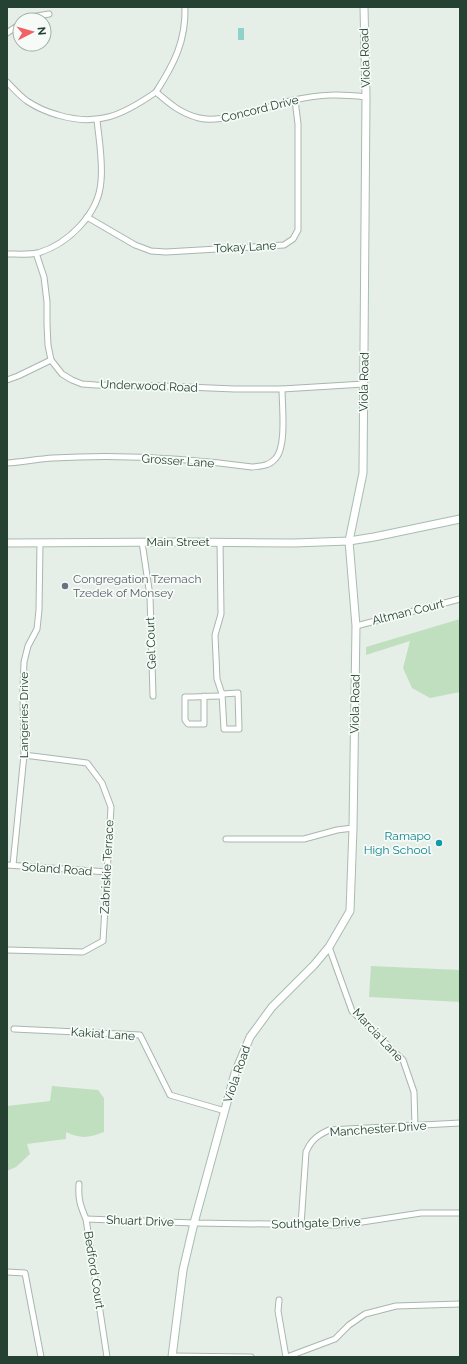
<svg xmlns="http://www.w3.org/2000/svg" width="467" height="1364" font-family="Raleway,sans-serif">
<rect width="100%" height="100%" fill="#e6eee8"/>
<!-- green -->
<g fill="#c0dfbf">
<path d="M460,619V692L430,698L412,688L403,668L410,641L366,655V647Z"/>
<path d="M371,966L460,970V1002L369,997Z"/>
<path d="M52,1086L98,1090L104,1098V1132C89,1138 81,1139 66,1132V1139L27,1144L30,1154L16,1167L7,1171V1106L50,1101Z"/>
</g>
<!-- water -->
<rect fill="#8fd2c9" x="238" y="28" width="6" height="12"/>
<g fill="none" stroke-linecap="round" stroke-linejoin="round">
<!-- street casing -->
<g stroke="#a8b7ad" stroke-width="7">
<g id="street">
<path d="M27,20L31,17L49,14"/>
<path d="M7,33L20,24"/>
<path d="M7,82C13,88 20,96 27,101C36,107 47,112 58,115C98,127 123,115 156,92C170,104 180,113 199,118C223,124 269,106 294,100C321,94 340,94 366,97"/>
<path d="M156,92C174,64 186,41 185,7"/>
<path d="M87,217L135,245L151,251L166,252L284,245L293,239L298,230V124L295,100"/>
<path d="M36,253L44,277L47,302V324L48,345L51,360L62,374L72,380L82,384L96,385L162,386L235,389H282L364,384"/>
<path d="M7,254C16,254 28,255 38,253C68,244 99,214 101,181C103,161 99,140 97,120"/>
<path d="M7,380L18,376L51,360"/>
<path d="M7,463C22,462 38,459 53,458C119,454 187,458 252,467C260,466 269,466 275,459C287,448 282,405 282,389"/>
<path d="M142,542L150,596L153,696"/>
<path d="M220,542L221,614L215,635L217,679L222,694L238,693L239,729H224L222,694"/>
<path d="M356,626L460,599"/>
<path d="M204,696V724H188L185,720V697C198,697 210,696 222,696"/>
<path d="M226,839H304L337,830L353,828"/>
<path d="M7,865L108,872"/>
<path d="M13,865L24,755L23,689L24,662L28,646L37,629L39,610L40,543"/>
<path d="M329,947L352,1011L403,1060L414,1092L415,1126"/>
<path d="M7,950L83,952L103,941L111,807L102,783L87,763L24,755"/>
<path d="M14,1029L140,1035L170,1095L225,1111"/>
<path d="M79,1184C78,1199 80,1205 86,1219L107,1357"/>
<path d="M86,1219L194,1223L335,1225L349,1224L421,1213H460"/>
<path d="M301,1225L306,1152C311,1140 318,1135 329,1130L460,1123"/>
<path d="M7,1272L25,1273L41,1357"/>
<path d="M279,1300L278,1311L286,1357"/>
<path d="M172,1356L251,1357"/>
<path d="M287,1357L335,1339L349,1325L365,1314L396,1306L460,1304"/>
</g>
</g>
<!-- secondary casing -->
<g stroke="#a7bdaf" stroke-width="9">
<g id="secondary">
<path d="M7,543L185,542L294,543L349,541L374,537L460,519"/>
<path d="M172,1357L183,1270L194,1223L235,1073L250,1037L272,1007L314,965L329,947L350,911L353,828L356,626L349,541L363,473L366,97L364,7"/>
</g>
</g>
<!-- street -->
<use href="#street" stroke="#fff" stroke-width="5"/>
<!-- secondary -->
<use href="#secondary" stroke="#fff" stroke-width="7"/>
</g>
<!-- markers -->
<circle fill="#6b7280" stroke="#f6fbf7" stroke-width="1.5" cx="65" cy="586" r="4"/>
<circle fill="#0f9aa8" stroke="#f6fbf7" stroke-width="1.5" cx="439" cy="843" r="4"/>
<g text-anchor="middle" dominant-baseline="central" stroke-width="3.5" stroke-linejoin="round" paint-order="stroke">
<!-- street labels -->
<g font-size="12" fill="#244131" stroke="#f6fbf7">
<text transform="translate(365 58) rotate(-92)">Viola Road</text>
<text transform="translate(260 109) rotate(-14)">Concord Drive</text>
<text transform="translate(245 247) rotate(-3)">Tokay Lane</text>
<text transform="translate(364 382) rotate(-89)">Viola Road</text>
<text transform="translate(149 386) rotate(2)">Underwood Road</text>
<text transform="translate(178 461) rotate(4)">Grosser Lane</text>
<text x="178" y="542">Main Street</text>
<text transform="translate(408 612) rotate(-14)">Altman Court</text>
<text transform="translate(151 643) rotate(-92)">Gel Court</text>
<text transform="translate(355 704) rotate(-89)">Viola Road</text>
<text transform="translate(24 715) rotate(-90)">Langeries Drive</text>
<text transform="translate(107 867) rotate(-87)">Zabriskie Terrace</text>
<text transform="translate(57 869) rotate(4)">Soland Road</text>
<text transform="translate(103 1034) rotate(4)">Kakiat Lane</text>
<text transform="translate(378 1035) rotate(47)">Marcia Lane</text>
<text transform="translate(237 1074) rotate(-71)">Viola Road</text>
<text transform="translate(378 1129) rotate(-4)">Manchester Drive</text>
<text transform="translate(140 1221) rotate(2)">Shuart Drive</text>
<text transform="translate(316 1223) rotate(-2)">Southgate Drive</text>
<text transform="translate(94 1270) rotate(81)">Bedford Court</text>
</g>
<!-- worship labels -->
<g font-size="12" fill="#5b616d" stroke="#f6fbf7" text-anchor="start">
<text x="73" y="579">Congregation Tzemach<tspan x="73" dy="14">Tzedek of Monsey</tspan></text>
</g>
<!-- culture labels -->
<g font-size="12" fill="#0d838f" stroke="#f6fbf7" text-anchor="end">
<text x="431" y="836">Ramapo<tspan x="431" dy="14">High School</tspan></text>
</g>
</g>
<!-- border -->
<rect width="467" height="1364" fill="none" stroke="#244131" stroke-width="16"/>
<!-- north arrow -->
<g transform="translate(32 32) rotate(84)"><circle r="19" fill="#f6fbf7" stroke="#a2b1a8"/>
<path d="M0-3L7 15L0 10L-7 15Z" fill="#f16167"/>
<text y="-6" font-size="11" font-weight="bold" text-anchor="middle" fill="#244131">N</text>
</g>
</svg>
